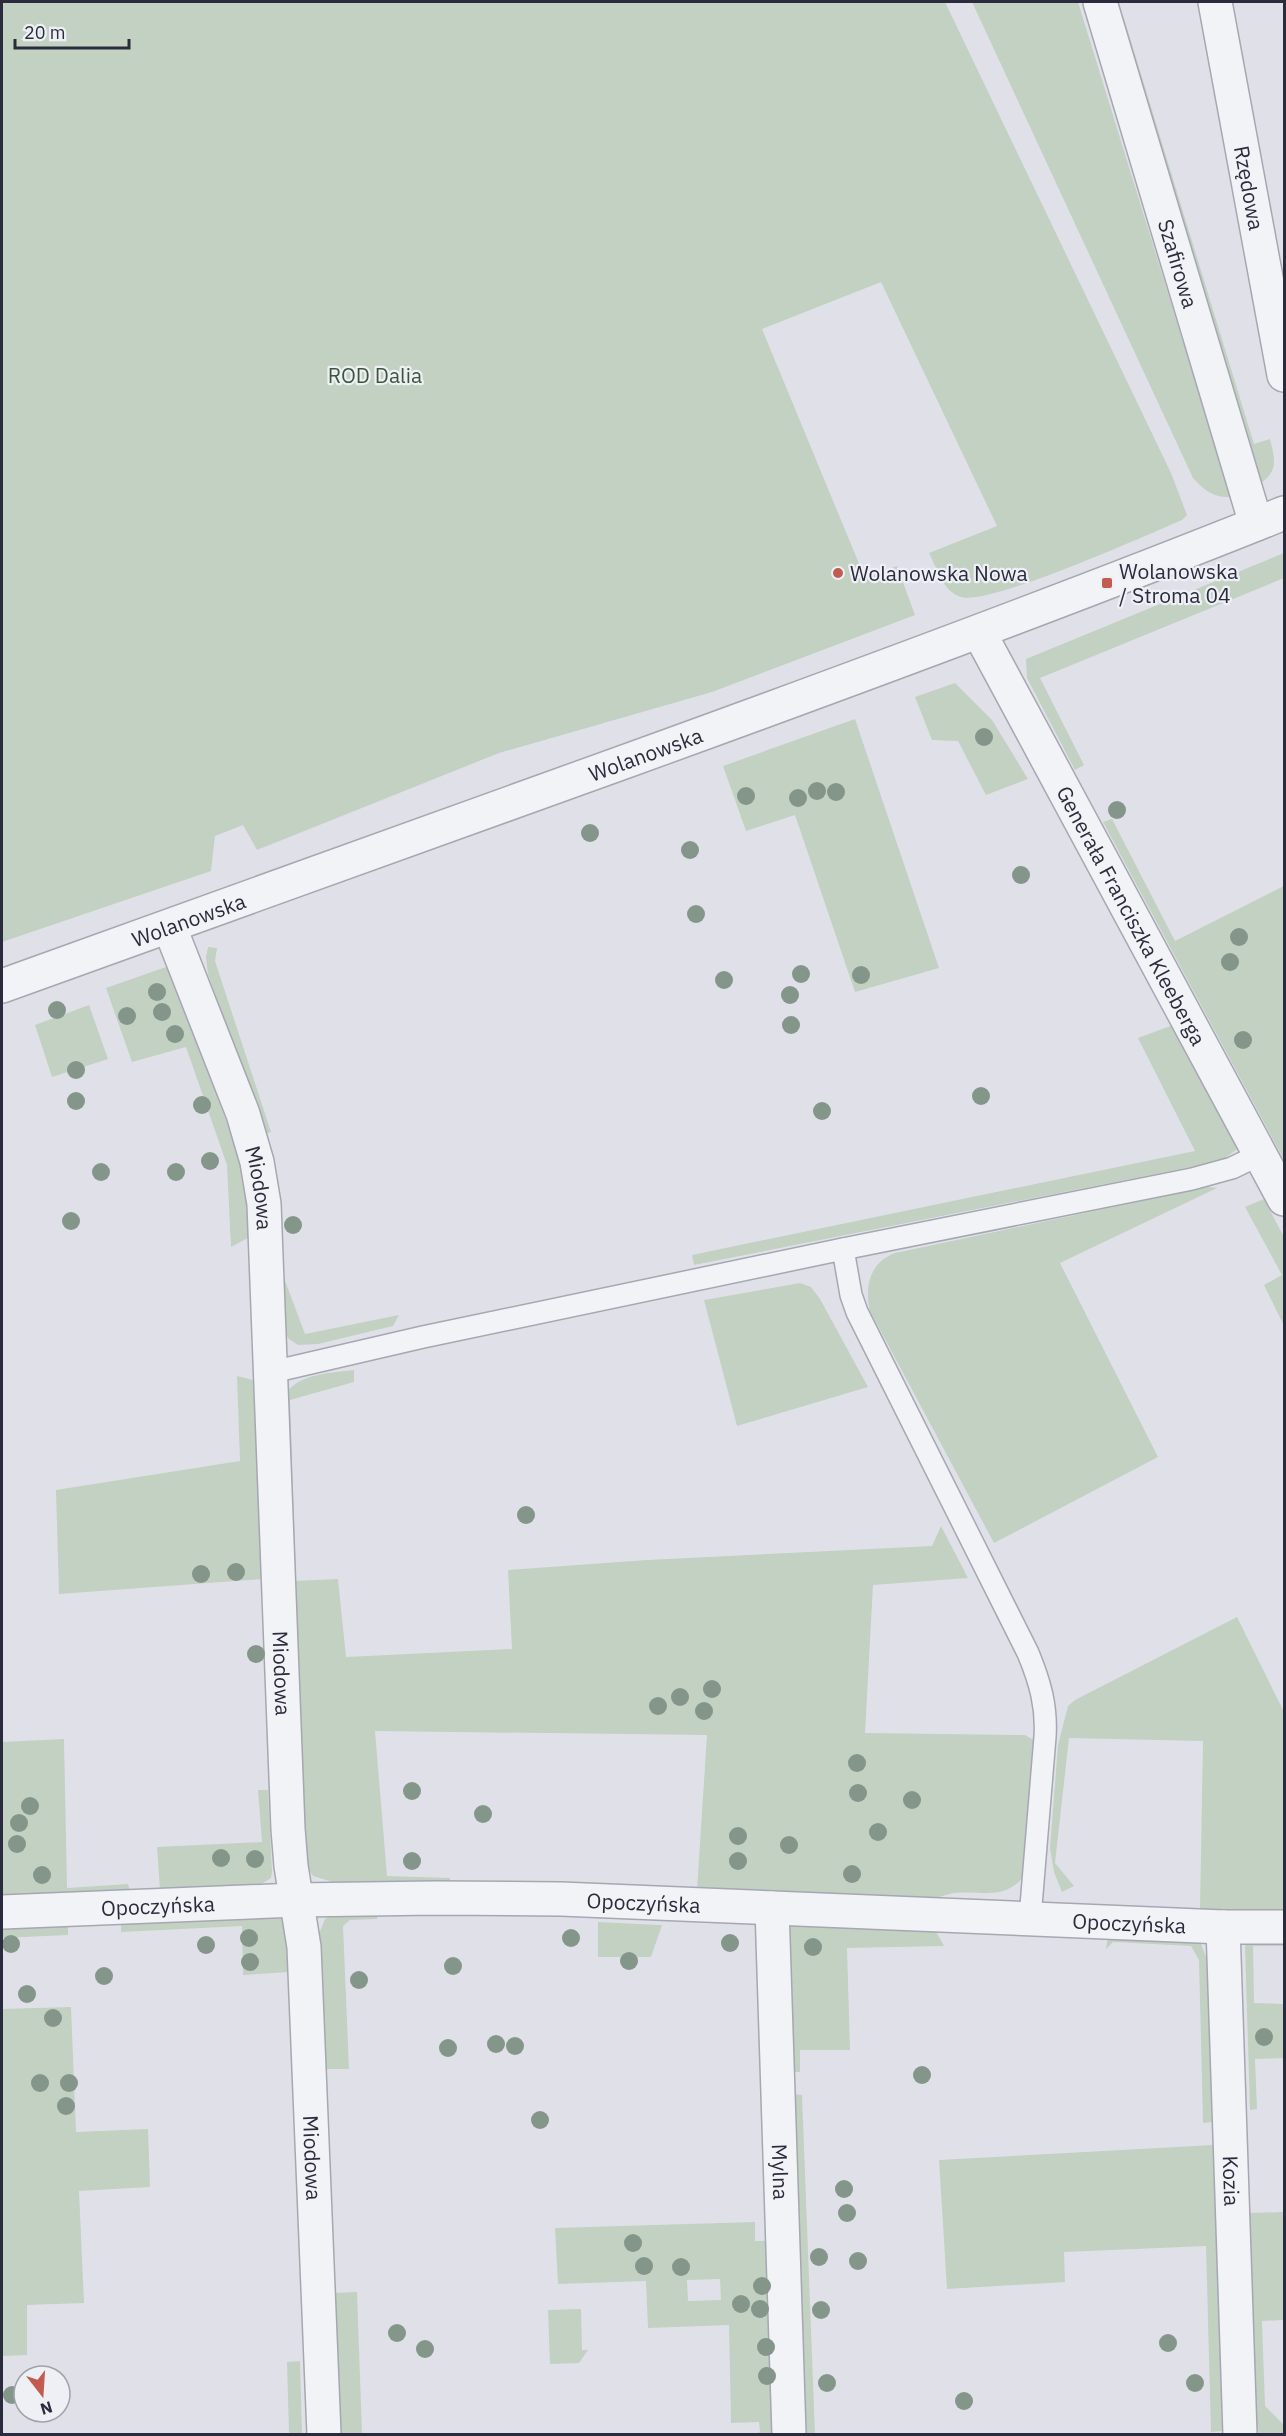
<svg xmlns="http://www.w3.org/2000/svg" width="1286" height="2436" font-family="'IBM Plex Sans',sans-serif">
<rect width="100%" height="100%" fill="#e0e1e8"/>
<!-- green -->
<g fill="#c2d1c2" fill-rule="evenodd">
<path d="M2,2H945L1171,473L1187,515L1182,520C1147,535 989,606 961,597C943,592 937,568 929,553L997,526L881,282L762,329L865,578L897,566L915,615L712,692L499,753L257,850L243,825L215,836L211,871L2,942Z"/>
<path d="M972,2H1078L1231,497C1213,498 1204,490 1193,478Z"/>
<path d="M1119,2L1254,444L1270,439C1275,460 1279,472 1258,485L1236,422Z"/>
<path d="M1284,553V578L1040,678L1084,765L1075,770L1027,678L1026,659Z"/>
<path d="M955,683L992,720L1028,779L986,795L958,741L932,740L915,697Z"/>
<path d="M855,719L939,968L855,992L795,815L746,831L723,766Z"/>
<path d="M1112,819L1175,941L1284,886V1160L1103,822Z"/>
<path d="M208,947L217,948L215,961L271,1132L265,1134L208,974L206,957Z"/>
<path d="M166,967L177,983L241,1163L246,1197L248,1238L231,1247L227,1165L186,1047L132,1062L106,988Z"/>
<path d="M89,1005L108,1059L52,1077L35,1025Z"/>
<path d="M1173,1025L1240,1147L1221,1161L694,1265L692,1255L1195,1151L1138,1038Z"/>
<path d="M1208,1187L1217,1188L1060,1263L1158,1457L994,1543L870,1311C864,1287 870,1262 895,1253Z"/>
<path d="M1264,1199L1284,1237V1326L1264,1285L1282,1275L1245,1207Z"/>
<path d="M279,1277L284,1278L305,1334L399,1315L393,1326L318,1344L298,1345L289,1339L283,1330Z"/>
<path d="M800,1283L811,1287L820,1299L868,1387L737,1426L704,1300Z"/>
<path d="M354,1370V1382L290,1400L296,1581L338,1579L346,1657L512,1649L508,1570L647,1560L932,1546L941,1526L968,1578L873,1585L865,1733L1025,1735L1035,1741L1027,1873C1004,1902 986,1890 954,1893C948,1894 942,1896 936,1898L697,1890L707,1735L375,1731L387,1876L450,1878V1883L333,1882L313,1876L303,1859L286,1393C300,1373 332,1373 354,1370Z"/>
<path d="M237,1376L253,1380L263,1579L59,1594L56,1490L240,1461Z"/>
<path d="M1237,1617L1284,1712V1910L1200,1909L1203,1741L1069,1738L1055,1863L1074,1886L1062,1892L1054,1872L1050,1848L1058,1745L1068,1706L1075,1700Z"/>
<path d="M64,1739L67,1888L128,1884L130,1892L2,1898V1742Z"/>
<path d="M258,1790H268L272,1872L271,1878L260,1885L160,1890L157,1847L262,1842Z"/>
<path d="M378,1911L377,1919L350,1920L343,1926L349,2069H324L319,1934L325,1919L331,1915Z"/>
<path d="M273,1915L285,1920L290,1972L243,1975L242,1926L121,1932V1924Z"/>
<path d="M598,1922L659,1925H662L651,1957H598Z"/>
<path d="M784,1922L934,1928L944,1946L847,1948L850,2050H800V2072H791Z"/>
<path d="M68,1926V1935L2,1938V1929Z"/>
<path d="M1108,1936L1200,1941L1209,1965L1212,2122L1203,2123L1199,1960L1191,1946L1113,1942L1106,1949Z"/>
<path d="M1284,1940V1946H1253L1254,2003L1284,2004V2058L1255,2059L1257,2109L1250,2110L1245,1946L1247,1943Z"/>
<path d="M71,2007L76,2132L148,2129L150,2187L79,2191L84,2303L27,2305V2355L2,2356V2009Z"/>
<path d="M794,2094L802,2095L815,2434H803Z"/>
<path d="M1213,2145L1217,2154L1222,2431L1211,2432L1206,2246L1064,2252L1065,2282L947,2289L939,2160Z"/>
<path d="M1284,2212V2320L1262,2321L1265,2406L1284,2425V2434H1259L1255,2417L1249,2213Z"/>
<path d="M755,2222V2241H771L775,2434H757L760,2432L759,2422L731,2423L729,2325L648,2328L646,2281L558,2284L555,2228ZM720,2279L721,2300L688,2301L687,2280Z"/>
<path d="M357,2292L362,2434H339L333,2293Z"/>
<path d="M581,2309L582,2350H588L579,2363L550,2364L548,2310Z"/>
<path d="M300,2361L302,2434H289L287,2362Z"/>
</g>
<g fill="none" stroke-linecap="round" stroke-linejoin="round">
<!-- service casing -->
<g stroke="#a6a7b2" stroke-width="24">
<g id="service">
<path d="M843,1249L1192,1179L1232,1168L1261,1154"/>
<path d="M272,1372L423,1337L843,1249L851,1295L857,1312L1028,1653C1040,1682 1047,1706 1045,1737L1030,1918"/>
</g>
</g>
<!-- minor casing -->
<g stroke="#a6a7b2" stroke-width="36">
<g id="minor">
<path id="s1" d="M1100,2L1256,524"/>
<path id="s2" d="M1215,2L1284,375"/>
<path id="s3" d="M979,632L1284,1199"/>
<path id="s4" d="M170,928L243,1114L257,1162L264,1204L288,1829L291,1866L304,1947L324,2434"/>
<path id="s5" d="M772,1908L789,2434"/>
<path id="s6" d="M2,1912L296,1900L435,1898L561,1899L1223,1927H1284"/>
<path id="s7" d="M1223,1927L1240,2434"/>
</g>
</g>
<!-- tertiary casing -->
<g stroke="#a6a7b2" stroke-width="36">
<g id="tertiary">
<path id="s8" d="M2,986C213,912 424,835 635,758C853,679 1070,599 1284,513"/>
</g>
</g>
<!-- service -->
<use href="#service" stroke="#f2f3f6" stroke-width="21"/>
<!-- minor -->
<use href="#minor" stroke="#f2f3f6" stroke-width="33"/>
<!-- tertiary -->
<use href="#tertiary" stroke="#f2f3f6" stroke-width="33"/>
</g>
<!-- trees -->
<g fill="#849689">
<circle cx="984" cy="737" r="9"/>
<circle cx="817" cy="791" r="9"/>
<circle cx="836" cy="792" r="9"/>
<circle cx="746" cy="796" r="9"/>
<circle cx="798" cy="798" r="9"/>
<circle cx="1117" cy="810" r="9"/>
<circle cx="590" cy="833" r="9"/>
<circle cx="690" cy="850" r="9"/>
<circle cx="1021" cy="875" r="9"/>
<circle cx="696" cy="914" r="9"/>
<circle cx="1239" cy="937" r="9"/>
<circle cx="1230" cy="962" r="9"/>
<circle cx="801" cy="974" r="9"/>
<circle cx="861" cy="975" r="9"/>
<circle cx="724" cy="980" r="9"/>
<circle cx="157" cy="992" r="9"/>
<circle cx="790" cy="995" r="9"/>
<circle cx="57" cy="1010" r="9"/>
<circle cx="162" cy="1012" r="9"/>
<circle cx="127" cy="1016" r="9"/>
<circle cx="791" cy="1025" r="9"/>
<circle cx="175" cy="1034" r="9"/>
<circle cx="1243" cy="1040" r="9"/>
<circle cx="76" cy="1070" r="9"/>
<circle cx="981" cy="1096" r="9"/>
<circle cx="76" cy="1101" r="9"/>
<circle cx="202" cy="1105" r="9"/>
<circle cx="822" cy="1111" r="9"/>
<circle cx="210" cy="1161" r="9"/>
<circle cx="101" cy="1172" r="9"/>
<circle cx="176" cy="1172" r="9"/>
<circle cx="71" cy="1221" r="9"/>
<circle cx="293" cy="1225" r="9"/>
<circle cx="526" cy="1515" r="9"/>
<circle cx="236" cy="1572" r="9"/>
<circle cx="201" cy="1574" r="9"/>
<circle cx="256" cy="1654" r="9"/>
<circle cx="712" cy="1689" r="9"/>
<circle cx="680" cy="1697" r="9"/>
<circle cx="658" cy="1706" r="9"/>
<circle cx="704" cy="1711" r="9"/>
<circle cx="857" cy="1763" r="9"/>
<circle cx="412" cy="1791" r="9"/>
<circle cx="858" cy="1793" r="9"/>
<circle cx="912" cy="1800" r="9"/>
<circle cx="30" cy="1806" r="9"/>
<circle cx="483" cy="1814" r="9"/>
<circle cx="19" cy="1823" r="9"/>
<circle cx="878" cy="1832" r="9"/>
<circle cx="738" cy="1836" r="9"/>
<circle cx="17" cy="1844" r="9"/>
<circle cx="789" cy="1845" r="9"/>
<circle cx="221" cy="1858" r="9"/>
<circle cx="255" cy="1859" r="9"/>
<circle cx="412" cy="1861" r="9"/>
<circle cx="738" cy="1861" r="9"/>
<circle cx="852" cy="1874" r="9"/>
<circle cx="42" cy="1875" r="9"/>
<circle cx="249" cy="1938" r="9"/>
<circle cx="571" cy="1938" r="9"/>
<circle cx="730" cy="1943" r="9"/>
<circle cx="11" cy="1944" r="9"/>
<circle cx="206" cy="1945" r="9"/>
<circle cx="813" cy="1947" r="9"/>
<circle cx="629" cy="1961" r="9"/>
<circle cx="250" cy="1962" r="9"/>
<circle cx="453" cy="1966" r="9"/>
<circle cx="104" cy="1976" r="9"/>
<circle cx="359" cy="1980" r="9"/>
<circle cx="27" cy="1994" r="9"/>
<circle cx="53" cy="2018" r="9"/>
<circle cx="1264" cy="2037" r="9"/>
<circle cx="496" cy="2044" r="9"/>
<circle cx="515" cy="2046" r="9"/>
<circle cx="448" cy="2048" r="9"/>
<circle cx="922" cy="2075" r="9"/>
<circle cx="40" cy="2083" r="9"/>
<circle cx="69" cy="2083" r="9"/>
<circle cx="66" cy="2106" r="9"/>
<circle cx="540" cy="2120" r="9"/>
<circle cx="844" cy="2189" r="9"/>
<circle cx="847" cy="2213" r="9"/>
<circle cx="633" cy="2243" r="9"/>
<circle cx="819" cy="2257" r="9"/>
<circle cx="858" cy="2261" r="9"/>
<circle cx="644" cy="2266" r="9"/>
<circle cx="681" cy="2267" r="9"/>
<circle cx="762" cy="2286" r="9"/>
<circle cx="741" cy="2304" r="9"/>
<circle cx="760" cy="2309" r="9"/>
<circle cx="821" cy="2310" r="9"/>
<circle cx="397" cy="2333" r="9"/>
<circle cx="1168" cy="2343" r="9"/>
<circle cx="766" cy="2347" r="9"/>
<circle cx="425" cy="2349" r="9"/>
<circle cx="767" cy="2376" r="9"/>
<circle cx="827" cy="2383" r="9"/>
<circle cx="1195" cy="2383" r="9"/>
<circle cx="12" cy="2395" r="9"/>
<circle cx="964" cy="2401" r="9"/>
</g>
<!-- markers -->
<g fill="#c25c50" stroke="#eff0f5" stroke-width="2">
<circle cx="838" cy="573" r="6"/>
<rect x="1101" y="577" width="12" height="12" rx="3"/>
</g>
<g text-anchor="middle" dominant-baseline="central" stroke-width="4.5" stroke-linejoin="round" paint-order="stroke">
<!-- street labels -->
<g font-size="21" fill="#2a2c3e" stroke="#eff0f5">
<text stroke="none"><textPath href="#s2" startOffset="189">Rzędowa</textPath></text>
<text stroke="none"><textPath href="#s1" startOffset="273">Szafirowa</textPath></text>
<text stroke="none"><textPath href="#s8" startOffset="684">Wolanowska</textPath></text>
<text stroke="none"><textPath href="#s3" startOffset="322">Generała Franciszka Kleeberga</textPath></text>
<text stroke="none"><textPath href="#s8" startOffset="198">Wolanowska</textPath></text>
<text stroke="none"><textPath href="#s4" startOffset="276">Miodowa</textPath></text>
<text stroke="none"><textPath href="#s4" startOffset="762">Miodowa</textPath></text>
<text stroke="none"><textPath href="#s6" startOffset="642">Opoczyńska</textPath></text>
<text stroke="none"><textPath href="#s6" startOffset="156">Opoczyńska</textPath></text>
<text stroke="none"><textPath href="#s6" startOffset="1128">Opoczyńska</textPath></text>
<text stroke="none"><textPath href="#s4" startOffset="1248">Miodowa</textPath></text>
<text stroke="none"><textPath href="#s5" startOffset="264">Mylna</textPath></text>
<text stroke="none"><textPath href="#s7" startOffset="254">Kozia</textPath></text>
</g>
<!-- park labels -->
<g font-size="21" fill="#39583b" stroke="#eff0f5">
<text x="375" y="375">ROD Dalia</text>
</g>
<!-- poi labels -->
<g font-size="21" fill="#2a2c3e" stroke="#eff0f5" text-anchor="start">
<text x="1119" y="571">Wolanowska<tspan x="1119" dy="24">/ Stroma 04</tspan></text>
<text x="850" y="573">Wolanowska Nowa</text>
</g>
</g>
<!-- border -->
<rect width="1286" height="2436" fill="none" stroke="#2a2c3e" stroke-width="6"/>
<!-- north arrow -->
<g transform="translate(42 2394) rotate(163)"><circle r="28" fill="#eff0f5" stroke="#a0a2ac" stroke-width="1.5"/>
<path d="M0-4.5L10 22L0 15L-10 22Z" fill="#c25c50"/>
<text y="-9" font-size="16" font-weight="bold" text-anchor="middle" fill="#2a2c3e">N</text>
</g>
<!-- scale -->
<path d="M15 39v9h114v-9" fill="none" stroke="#2a2c3e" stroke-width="3"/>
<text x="24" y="39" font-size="18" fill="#2a2c3e" stroke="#eff0f5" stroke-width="4.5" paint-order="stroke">20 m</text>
</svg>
